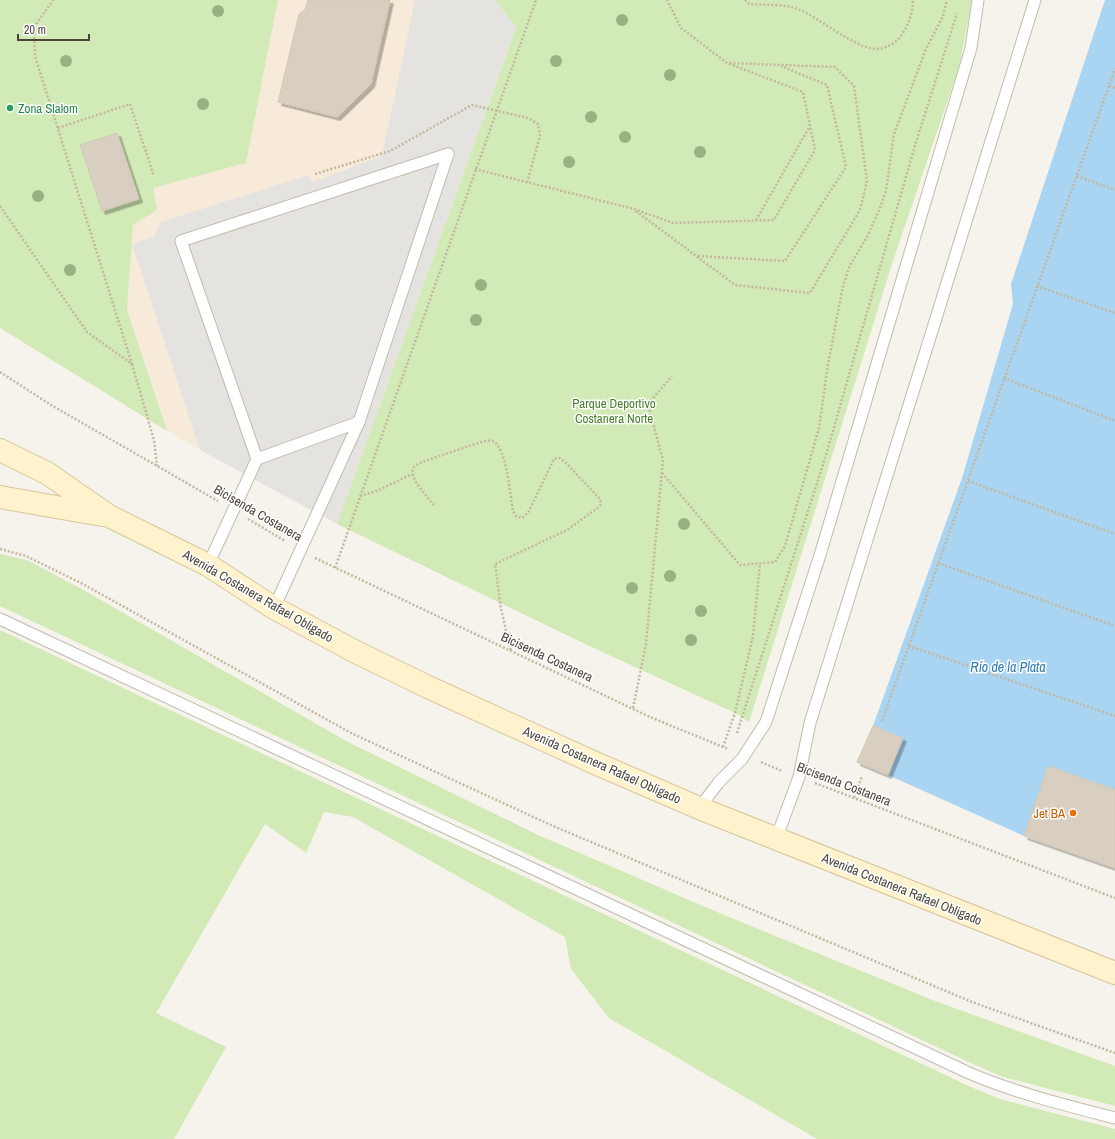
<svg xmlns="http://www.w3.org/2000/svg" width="1115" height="1139" font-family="'Archivo Narrow',sans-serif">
<defs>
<filter id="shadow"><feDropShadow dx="3.5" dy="3.5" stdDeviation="0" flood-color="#0004"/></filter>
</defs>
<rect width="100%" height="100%" fill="#f6f3ec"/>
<!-- commercial -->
<path fill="#f7ead8" d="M278,0H495L516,27L337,524L167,431L127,310L133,225L157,210L153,188L246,163Z"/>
<!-- green -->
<g fill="#d2eab5">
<path d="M0,0H278L246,163L153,188L157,210L133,225L127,310L167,431L0,328Z"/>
<path d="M495,0H972L959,67L892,264L749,722L735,713L583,643L337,524L516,28Z"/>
<path d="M0,554L27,560L80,588L348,742L538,835L724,915L935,1001L1115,1066V1106L1003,1077L973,1064L0,606Z"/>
<path d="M0,630L973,1088L1000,1099L1115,1129V1139H817L609,1018L571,969L565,937L353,817L324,812L306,853L265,824L156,1013L226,1047L174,1139H0Z"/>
</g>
<!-- parking -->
<path fill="#e5e3e0" d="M415,0H495L516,27L337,524L200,450L132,244L154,237L161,222L309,175L313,182L382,156Z"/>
<!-- water -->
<path fill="#a9d4f2" d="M1105,0H1115V790L1048,766L1024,836L888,775L903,738L873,726L962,478L1013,304L1011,284Z"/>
<!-- building -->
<g fill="#d8cfc1" stroke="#d3c7b4" filter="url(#shadow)">
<path d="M308,0H390L371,84L337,117L278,102L299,14L305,10Z"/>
<path d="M117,133L139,199L102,211L80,145Z"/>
<path d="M873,726L903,738L888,775L857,762Z"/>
<path d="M1048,766L1115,790V868L1024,836Z"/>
</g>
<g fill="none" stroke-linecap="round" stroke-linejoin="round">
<!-- service casing -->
<g stroke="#c2bbae" stroke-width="13">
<g id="service">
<path d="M257,459L359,422"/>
<path d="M208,565L257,459L181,241L448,154"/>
<path d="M274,608L359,422L448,154"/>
<path d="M0,619L969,1073C1016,1093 1065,1105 1115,1118"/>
<path d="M699,808L719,782L742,759L766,722L820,555L971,48L978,0"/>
<path d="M776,839L799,777L810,723L1035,0"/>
</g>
</g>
<!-- secondary casing -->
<g stroke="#d6c79b" stroke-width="24">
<g id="secondary">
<path d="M0,450L47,473L109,516L208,565L274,608L354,651L428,687L595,763L699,808L1115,973"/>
<path d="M0,497L102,515"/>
</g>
</g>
<!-- path -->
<g stroke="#c4b79f" stroke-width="2.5" stroke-dasharray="2 2" stroke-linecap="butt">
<path d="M745,0L749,4C762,5 787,4 798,9C820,18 854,48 877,49C886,49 895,43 900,37C909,25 912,15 913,0"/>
<path d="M1109,86L1115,88"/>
<path d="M58,128L130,104L154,176"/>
<path d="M475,169L634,209L673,223L774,220L815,150L803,92L727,63L681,28L667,0"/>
<path d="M315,174L390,151L472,105L528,118L538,124L540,136L527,183"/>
<path d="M1077,176L1115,190"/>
<path d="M0,206L87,332L132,364L35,56L34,27L53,0"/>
<path d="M636,211L735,285L810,293L860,210L867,181L854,86L835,67L729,63"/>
<path d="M756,220L810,126"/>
<path d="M698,256L785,261L846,167L827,85L781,66"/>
<path d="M1037,286L1115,313"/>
<path d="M132,364L154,440L157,466"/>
<path d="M0,372L51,405L218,501"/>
<path d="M1004,378L1115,421"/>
<path d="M662,473L740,565L775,562L785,546L819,428L828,364L843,286L850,265L867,237L880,208L886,191L894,134L926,49L943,16L947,0"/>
<path d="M968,481L1115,534"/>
<path d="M360,496L379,490L412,474"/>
<path d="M434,505C428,497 407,477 414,467C416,465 420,463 422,462L484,441C487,441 491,440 493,441C507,448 510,496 513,511L516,516L522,518L528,513L554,459L560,458L566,463L600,499L601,504L599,507L567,530L495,564L501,609L511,651"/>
<path d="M248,519L285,541"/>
<path d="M0,549L26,556L81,583L351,733L553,826L972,1002L1115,1053"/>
<path d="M315,558L650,717L728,749"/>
<path d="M938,563L1115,626"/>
<path d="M335,568L536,0"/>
<path d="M909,646L1115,716"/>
<path d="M633,708L646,644L663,460L648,404L672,376"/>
<path d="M882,721L1115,69"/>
<path d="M737,733L826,455L914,149L957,13"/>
<path d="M723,747L735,713L753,636L760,563"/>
<path d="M761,762L782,771"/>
<path d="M815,783L1115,898"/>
<path d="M854,798L862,776"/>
</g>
<!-- service -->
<use href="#service" stroke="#fff" stroke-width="11"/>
<!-- secondary -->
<use href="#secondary" stroke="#fff3cd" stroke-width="22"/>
</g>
<!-- trees -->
<g fill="#97b381">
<circle cx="218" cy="11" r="6"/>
<circle cx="622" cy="20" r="6"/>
<circle cx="66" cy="61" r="6"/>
<circle cx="556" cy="61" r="6"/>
<circle cx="670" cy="75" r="6"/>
<circle cx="203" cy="104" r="6"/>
<circle cx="591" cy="117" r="6"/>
<circle cx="625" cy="137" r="6"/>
<circle cx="700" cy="152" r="6"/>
<circle cx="569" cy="162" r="6"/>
<circle cx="38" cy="196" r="6"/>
<circle cx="70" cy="270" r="6"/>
<circle cx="481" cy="285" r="6"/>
<circle cx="476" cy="320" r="6"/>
<circle cx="684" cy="524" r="6"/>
<circle cx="670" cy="576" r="6"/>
<circle cx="632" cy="588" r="6"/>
<circle cx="701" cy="611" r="6"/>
<circle cx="691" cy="640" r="6"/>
</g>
<!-- markers -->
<circle fill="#2e9e5b" stroke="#fff" stroke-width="1.5" cx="10" cy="108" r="4"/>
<circle fill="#e8710a" stroke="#fff" stroke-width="1.5" cx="1073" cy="813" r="4"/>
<g text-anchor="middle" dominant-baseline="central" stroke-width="3" stroke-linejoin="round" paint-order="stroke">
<!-- leisure labels -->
<g font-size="13" fill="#27864d" stroke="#fff" text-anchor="start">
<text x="18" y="108">Zona Slalom</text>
</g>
<!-- park labels -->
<g font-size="13" fill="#4a7f2a" stroke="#fff">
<text x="614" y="403">Parque Deportivo<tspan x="614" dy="15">Costanera Norte</tspan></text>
</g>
<!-- street labels -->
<g font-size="13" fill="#4b4439" stroke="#fff">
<text transform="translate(258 513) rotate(30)">Bicisenda Costanera</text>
<text transform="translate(258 596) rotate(30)">Avenida Costanera Rafael Obligado</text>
<text transform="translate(547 657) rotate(25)">Bicisenda Costanera</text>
<text transform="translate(602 765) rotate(24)">Avenida Costanera Rafael Obligado</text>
<text transform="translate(844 784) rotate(21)">Bicisenda Costanera</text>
<text transform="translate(902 889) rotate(22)">Avenida Costanera Rafael Obligado</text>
</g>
<!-- food labels -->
<g font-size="13" fill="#c56008" stroke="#fff" text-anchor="end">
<text x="1065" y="813">Jet BA</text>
</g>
<!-- water labels -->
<g font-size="14" font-style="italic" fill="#2e7ab2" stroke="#fff">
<text x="1008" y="667">Río de la Plata</text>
</g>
</g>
<!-- scale -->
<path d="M18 34v6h71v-6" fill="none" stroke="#4b4439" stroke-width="2"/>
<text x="24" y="34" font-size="12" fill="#4b4439" stroke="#ffffff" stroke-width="3" paint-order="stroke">20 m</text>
</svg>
